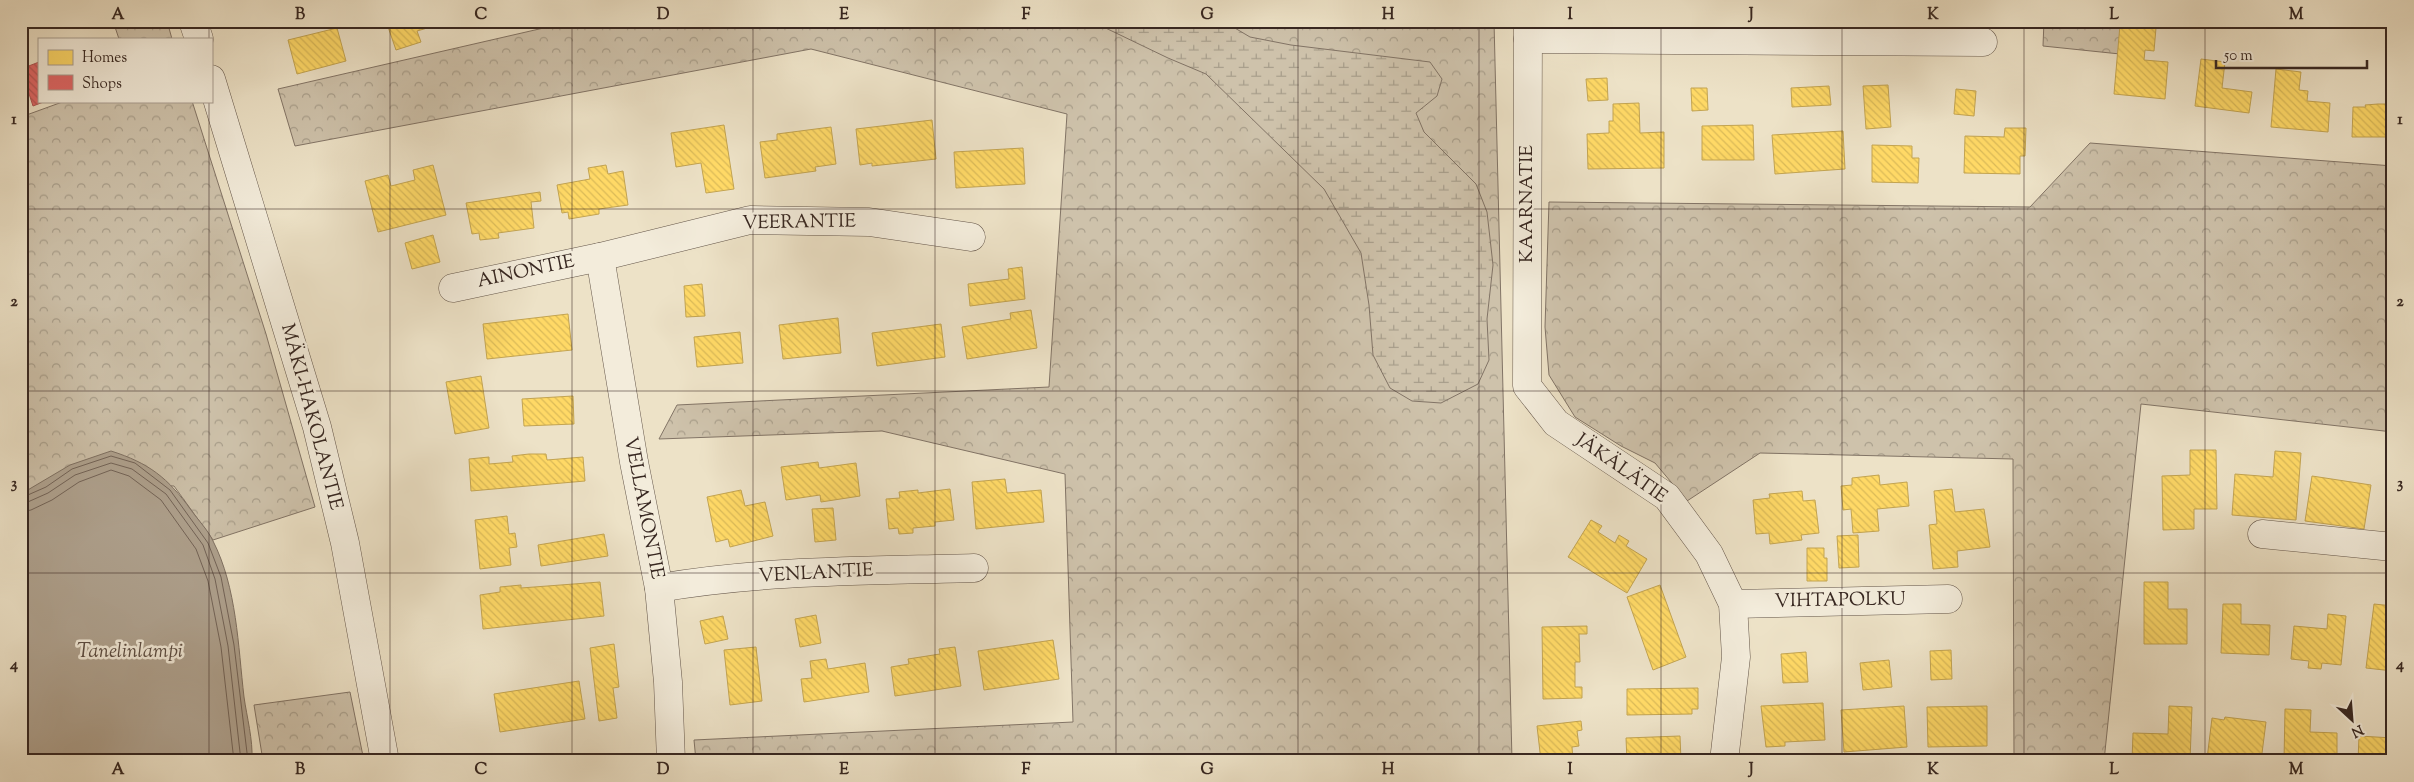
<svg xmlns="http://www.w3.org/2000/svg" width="2414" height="782" font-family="'Sorts Mill Goudy',serif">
<defs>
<pattern id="forest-crowns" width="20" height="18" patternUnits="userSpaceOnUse" patternTransform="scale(1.25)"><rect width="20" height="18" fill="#cec2ab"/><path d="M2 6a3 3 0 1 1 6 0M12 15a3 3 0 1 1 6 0" fill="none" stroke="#a89e8b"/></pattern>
<pattern id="wetland-marsh" width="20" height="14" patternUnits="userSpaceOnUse" patternTransform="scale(1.25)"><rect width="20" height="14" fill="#cec2ab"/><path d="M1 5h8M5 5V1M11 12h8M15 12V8" fill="none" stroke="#a89e8b"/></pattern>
<pattern id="homes-back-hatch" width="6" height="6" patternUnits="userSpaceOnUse" patternTransform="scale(1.25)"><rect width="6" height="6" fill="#ffd966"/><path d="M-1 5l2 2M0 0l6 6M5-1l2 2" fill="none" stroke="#dbba58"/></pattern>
<pattern id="shops-back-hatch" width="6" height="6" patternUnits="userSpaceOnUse" patternTransform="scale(1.25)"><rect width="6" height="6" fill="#e06666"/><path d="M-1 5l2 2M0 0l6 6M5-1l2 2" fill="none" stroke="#b65454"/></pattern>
</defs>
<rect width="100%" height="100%" fill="#ede2c7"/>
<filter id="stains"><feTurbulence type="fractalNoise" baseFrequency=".004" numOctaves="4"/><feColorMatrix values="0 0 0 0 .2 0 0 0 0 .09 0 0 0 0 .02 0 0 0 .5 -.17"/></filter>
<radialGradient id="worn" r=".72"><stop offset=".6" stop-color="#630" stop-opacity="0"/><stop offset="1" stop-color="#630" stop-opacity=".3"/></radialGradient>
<!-- forest -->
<g fill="url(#forest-crowns)" stroke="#827466">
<path d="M113,21H138L140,24L147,21H167L172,39H119Z"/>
<path d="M574,21H1494L1512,761H696L694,740L1073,722L1065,474L882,431L659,439L677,405L1049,387L1067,114L811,49L295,146L278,89Z"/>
<path d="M2044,21H2122L2120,54L2043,46Z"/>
<path d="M65,101H192L266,334L315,507L213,540L174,486L43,483L21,494V117Z"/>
<path d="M2090,143L2393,166V432L2141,404L2104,761H2014L2013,459L1760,453L1687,501L1655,463L1621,446L1575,417L1549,375L1545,327L1549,202L2030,207Z"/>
<path d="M350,692L364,761H263L254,705Z"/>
</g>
<!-- wetland -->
<path fill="url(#wetland-marsh)" stroke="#827466" d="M1091,21H1223L1250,37L1291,45L1430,62L1442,79L1437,96L1416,113L1424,132L1476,184L1487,212L1493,265L1487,319L1489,360L1478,384L1441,403L1412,401L1390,388L1373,355L1369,305L1361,253L1324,189L1206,74L1168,58Z"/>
<!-- water -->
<path fill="#afa28f" stroke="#7f7163" d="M111,451C149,463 168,478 191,510C198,520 208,530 213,541C237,588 238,646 244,697C247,718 253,739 252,761H21V494L70,465Z"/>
<!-- homes -->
<g fill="url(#homes-back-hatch)" stroke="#c3a451">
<path d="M386,21H440L441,24L417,31L421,42L396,50Z"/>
<path d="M486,21H509L489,28Z"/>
<path d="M1822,21H1848L1849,29L1823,31Z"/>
<path d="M2120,25L2156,28L2154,51L2145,50L2144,60L2168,62L2165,99L2114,94Z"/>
<path d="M337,28L346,61L297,74L288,40Z"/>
<path d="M2201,59L2225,62L2222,88L2252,92L2249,113L2195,106Z"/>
<path d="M2276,69L2301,72L2299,90L2308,91L2307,101L2330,103L2328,132L2271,127Z"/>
<path d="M1607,78L1608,100L1588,101L1586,79Z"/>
<path d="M1888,85L1891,127L1866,129L1863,86Z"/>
<path d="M1829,86L1831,105L1792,107L1791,88Z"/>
<path d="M1691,88H1707L1708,110L1692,111Z"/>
<path d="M1956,89L1976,91L1974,116L1954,114Z"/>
<path d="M1639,103L1640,133L1664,132V168L1588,169L1587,134L1609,133V121H1613V104Z"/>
<path d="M2378,104H2393V137H2352L2353,107H2366L2365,105Z"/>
<path d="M932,120L936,159L872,166V163L860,165L856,129Z"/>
<path d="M724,125L734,189L706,193L701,163L676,167L671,133Z"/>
<path d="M1753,125L1754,160H1702V126Z"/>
<path d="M831,127L836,164L815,167L816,171L765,178L760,142L777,140V134Z"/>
<path d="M2005,128H2026L2025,156H2020V174L1964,173L1965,136L2004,137Z"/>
<path d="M1843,131L1845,169L1775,174L1772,135Z"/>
<path d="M1872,145L1912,146V158H1919L1918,183L1872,182Z"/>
<path d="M1023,148L1025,184L956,188L954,152Z"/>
<path d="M433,165L446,215L378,232L365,181L388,175L391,186L415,180L413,170Z"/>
<path d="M606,165L608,174L623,171L628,205L599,209V214L569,219L568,212L562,213L557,185L590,179L588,168Z"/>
<path d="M540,192L541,201L531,202L534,228L498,233L499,238L480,240L479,233L472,234L466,203Z"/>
<path d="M433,235L440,262L412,269L405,243Z"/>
<path d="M1022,267L1025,299L970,306L968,284L1009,279L1008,269Z"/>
<path d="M702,284L705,316L686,317L684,286Z"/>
<path d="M1031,310L1037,348L967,359L962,327L1011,319L1010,313Z"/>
<path d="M568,314L572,350L487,359L483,324Z"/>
<path d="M838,318L841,353L783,359L779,325Z"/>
<path d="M941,324L945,357L877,366L872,333Z"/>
<path d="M740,332L743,363L697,367L694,337Z"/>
<path d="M481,376L489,428L455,434L446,382Z"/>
<path d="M573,396L574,424L524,426L522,399Z"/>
<path d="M2190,450H2216L2217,509H2194V529L2163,530L2162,476L2190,475Z"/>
<path d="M2275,451L2301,453L2296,520L2232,515L2235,474L2273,477Z"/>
<path d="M529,454H546L547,460L583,457L585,481L471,491L469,459L489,457V464L513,462L512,456Z"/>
<path d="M818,462L819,468L856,463L860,496L821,502L820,495L786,500L781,467Z"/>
<path d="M2390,472H2393V533L2386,532Z"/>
<path d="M1879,475L1880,485L1907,482L1909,506L1877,509L1879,531L1853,533L1851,509L1843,510L1841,486L1852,485V478Z"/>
<path d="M2312,476L2371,485L2364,529L2305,521Z"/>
<path d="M1005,479L1007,493L1041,490L1044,522L976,529L972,482Z"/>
<path d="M950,489L954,520L935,522V526L913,528V533L899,534L898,528L889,529L886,499L900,498L899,492L918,490V493Z"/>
<path d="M1952,489L1955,512L1984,509L1990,547L1957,551L1958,567L1933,569L1929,525L1937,524L1934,491Z"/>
<path d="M741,490L745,506L765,502L773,536L730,547L728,539L716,542L707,497Z"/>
<path d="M1802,491L1803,501L1815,500L1819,533L1801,535L1802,540L1770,544L1769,533L1756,534L1753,500L1770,498L1769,494Z"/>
<path d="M833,508L836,540L815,542L812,509Z"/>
<path d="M507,516L509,534L515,533L517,547L509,548L511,565L480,569L475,520Z"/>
<path d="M1591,520L1602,526L1598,532L1615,543L1619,535L1629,541L1626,546L1647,559L1627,593L1568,557Z"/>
<path d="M604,534L608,556L541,566L538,545Z"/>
<path d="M1858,535L1859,567L1839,568L1837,536Z"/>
<path d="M1807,548H1824V558H1827V581H1807Z"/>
<path d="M600,582L604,616L483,629L480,595L500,592V587L521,585V588Z"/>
<path d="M2144,582H2168V609H2187V644H2144Z"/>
<path d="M1660,585L1686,657L1653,670L1627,597Z"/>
<path d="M2223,604H2241V624L2270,625L2269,655L2221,653Z"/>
<path d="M2374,604L2393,606V671L2366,668Z"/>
<path d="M2328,614L2346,616L2341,665L2322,663L2321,669L2308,668L2309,661L2291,659L2294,626L2327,629Z"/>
<path d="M816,615L821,643L800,647L795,619Z"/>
<path d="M723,616L728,639L705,644L700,621Z"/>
<path d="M1587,626V634H1579L1580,662H1575V687H1582V698L1543,699L1542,627Z"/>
<path d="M1053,640L1059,679L984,690L978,651Z"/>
<path d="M614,644L619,687L613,688L617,718L599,721L590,648Z"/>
<path d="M756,647L762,701L730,705L724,650Z"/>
<path d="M955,647L961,686L895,696L891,667L909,664L908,659L940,654L939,649Z"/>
<path d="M1951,650L1952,679L1931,680L1930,651Z"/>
<path d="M1806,652L1808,682L1783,683L1781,654Z"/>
<path d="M826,659L828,669L865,663L869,692L804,702L801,679L812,678L810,661Z"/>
<path d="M1889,660L1892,687L1863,690L1860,663Z"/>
<path d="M579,681L585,719L500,732L494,694Z"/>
<path d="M1698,688V709H1692V714L1627,715V689Z"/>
<path d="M1823,703L1825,740L1785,742V746L1766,747L1761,706Z"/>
<path d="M1904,706L1907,747L1844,752L1841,710Z"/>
<path d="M1987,706V746L1928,747L1927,707Z"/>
<path d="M2169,706L2192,707L2190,761H2132L2133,733L2168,734Z"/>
<path d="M2285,709L2311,710L2310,732L2337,733V761H2284Z"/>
<path d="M2225,717L2266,722L2261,761L2207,759L2212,718L2224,720Z"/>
<path d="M1581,721L1582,730L1577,731L1579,746L1572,747L1573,761H1541L1537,726Z"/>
<path d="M1680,736L1681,761H1627L1626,738Z"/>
<path d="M2359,736L2393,738V761H2358Z"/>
</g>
<!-- shops -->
<path fill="url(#shops-back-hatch)" stroke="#ad5351" d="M39,62V101H46L33,106L21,69Z"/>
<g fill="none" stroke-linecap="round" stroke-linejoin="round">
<!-- shore -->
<g stroke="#736458" stroke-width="1">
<path d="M21,498L46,487L72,469L111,456L135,463L170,490L208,543L221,577L234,645L248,761"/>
<path d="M21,505L48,493L75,475L111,463L132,469L166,494L203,545L215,579L228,646L241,761"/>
<path d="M21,512L31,510L52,500L79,482L111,470L129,476L161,500L196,549L208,581L221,647L234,761"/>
</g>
<!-- minor casing -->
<g stroke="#64564a" stroke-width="29">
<g id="minor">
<path d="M193,21L199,39"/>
<path d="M1528,21L1527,386L1556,423L1667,497L1709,554L1733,604L1736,657L1724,761"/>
<path d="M1528,39L1983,42"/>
<path d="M211,79L317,427L345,543L385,761"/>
<path d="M600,257L634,462L659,588L668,682L671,761"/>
<path d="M453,288L600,257L750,220L869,222L971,237"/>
<path d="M2262,534L2393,547"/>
<path d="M659,588C762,570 869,571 974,568"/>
<path d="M1733,604L1948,599"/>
</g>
</g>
<!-- minor -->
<use href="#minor" stroke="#f3ecdb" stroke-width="28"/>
</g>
<!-- grid -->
<path fill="none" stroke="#372721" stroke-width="1" stroke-opacity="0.55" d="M209,21V39M390,21V761M572,21V761M753,21V761M935,21V761M1116,21V761M1298,21V761M1479,21V761M1661,21V761M1842,21V761M2024,21V761M2205,21V761M209,101V761M21,209H2393M21,391H2393M21,573H2393"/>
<g text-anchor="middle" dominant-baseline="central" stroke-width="5" stroke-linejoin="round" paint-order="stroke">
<!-- street labels -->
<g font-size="19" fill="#372721" stroke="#f3ecdb">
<text transform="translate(1527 204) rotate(-90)">KAARNATIE</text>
<text transform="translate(799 223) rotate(-1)">VEERANTIE</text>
<text transform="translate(526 272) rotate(-12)">AINONTIE</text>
<text transform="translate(311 417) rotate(75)">MÄKI-HAKOLANTIE</text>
<text transform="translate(1621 469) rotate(35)">JÄKÄLÄTIE</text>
<text transform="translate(643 508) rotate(79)">VELLAMONTIE</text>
<text transform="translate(816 574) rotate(-3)">VENLANTIE</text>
<text transform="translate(1840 601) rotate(-1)">VIHTAPOLKU</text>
</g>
<!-- water labels -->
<g font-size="20" font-style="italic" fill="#5b4c42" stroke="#f3ecdb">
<text x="130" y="652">Tanelinlampi</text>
</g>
</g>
<!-- margin -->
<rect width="2414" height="782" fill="none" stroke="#ede2c7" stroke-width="55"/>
<!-- legend -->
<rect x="38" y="38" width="175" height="65" fill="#f3ecdb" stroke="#a89d91"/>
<rect x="48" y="50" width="25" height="15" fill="#ffd966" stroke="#a89d91"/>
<text x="82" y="62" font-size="15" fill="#372721">Homes</text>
<rect x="48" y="75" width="25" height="15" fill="#e06666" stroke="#a89d91"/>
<text x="82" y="88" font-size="15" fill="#372721">Shops</text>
<!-- north arrow -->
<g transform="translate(2352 720) rotate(154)" stroke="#f3ecdb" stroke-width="4" paint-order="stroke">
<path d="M0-4L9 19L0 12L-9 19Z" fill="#372721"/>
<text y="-8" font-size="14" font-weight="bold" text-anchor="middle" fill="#372721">N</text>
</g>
<!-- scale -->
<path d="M2216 60v8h151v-8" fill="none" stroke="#372721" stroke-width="2.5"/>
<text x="2224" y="60" font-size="15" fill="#372721" stroke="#f3ecdb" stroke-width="4" paint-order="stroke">50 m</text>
<rect x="28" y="28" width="2358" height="726" fill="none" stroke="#372721" stroke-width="2"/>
<g font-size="16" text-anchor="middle" font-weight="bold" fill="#372721">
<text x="118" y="19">A</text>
<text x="300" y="19">B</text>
<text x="481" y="19">C</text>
<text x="663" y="19">D</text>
<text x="844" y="19">E</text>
<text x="1026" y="19">F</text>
<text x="1207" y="19">G</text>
<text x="1388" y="19">H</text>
<text x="1570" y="19">I</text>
<text x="1751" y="19">J</text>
<text x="1933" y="19">K</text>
<text x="2114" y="19">L</text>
<text x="2296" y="19">M</text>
<text x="14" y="124">1</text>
<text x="2400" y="124">1</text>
<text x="14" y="306">2</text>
<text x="2400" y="306">2</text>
<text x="14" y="488">3</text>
<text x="2400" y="488">3</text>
<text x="14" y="669">4</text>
<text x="2400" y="669">4</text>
<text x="118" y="774">A</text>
<text x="300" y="774">B</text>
<text x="481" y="774">C</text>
<text x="663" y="774">D</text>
<text x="844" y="774">E</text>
<text x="1026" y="774">F</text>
<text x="1207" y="774">G</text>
<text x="1388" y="774">H</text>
<text x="1570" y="774">I</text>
<text x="1751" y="774">J</text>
<text x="1933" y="774">K</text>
<text x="2114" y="774">L</text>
<text x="2296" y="774">M</text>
</g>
<rect width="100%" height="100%" filter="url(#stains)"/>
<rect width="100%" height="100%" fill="url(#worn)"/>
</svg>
